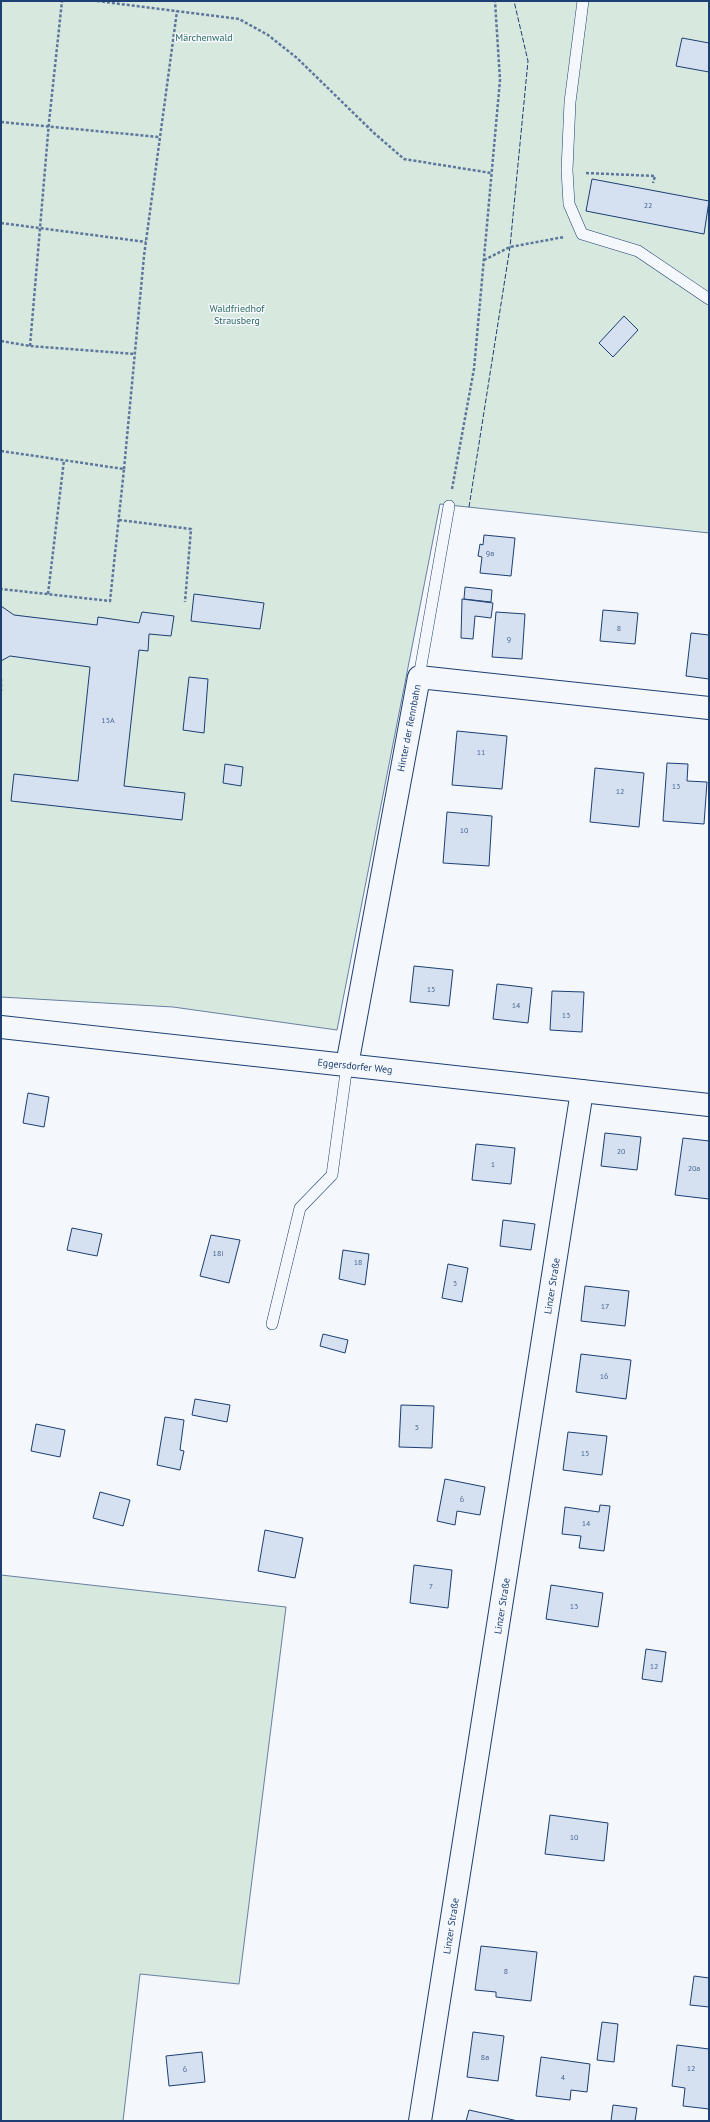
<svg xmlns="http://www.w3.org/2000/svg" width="710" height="2122" font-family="'PT Sans',sans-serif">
<rect width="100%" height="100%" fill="#f4f7fb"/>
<!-- green -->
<g fill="#d7e8df" stroke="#687fa3">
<path d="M1,1H709V533L440,504L337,1030L173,1007L1,997Z"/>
<path d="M1,1575L286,1607L239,1984L140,1974L123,2121H1Z"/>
</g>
<!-- building -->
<g fill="#d5e0f0" stroke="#1d3f73">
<path d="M682,38L709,43V72L676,66Z"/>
<path d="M592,179L709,201L704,234L586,211Z"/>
<path d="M624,316L638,330L613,357L599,343Z"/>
<path d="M484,535L515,538L511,576L480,573L482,557L478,556L480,544L483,545Z"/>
<path d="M465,587L492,590L491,602L464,599Z"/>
<path d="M194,594L264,603L260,629L191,621Z"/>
<path d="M462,599L493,603L491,618L475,616L473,639L461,638Z"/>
<path d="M1,606L14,615L97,625L98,617L139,623L142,612L174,616L171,636L149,634L148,651L139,650L124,786L185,793L182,820L11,801L14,774L78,781L90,667L10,656L1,661Z"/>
<path d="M603,610L638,613L635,644L600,641Z"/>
<path d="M496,612L525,614L522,659L492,657Z"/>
<path d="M691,633L709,635V679L686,676Z"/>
<path d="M189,677L208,679L204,733L183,730Z"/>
<path d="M457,731L507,736L502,789L452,785Z"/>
<path d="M667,763L688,764L687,781L707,782L704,824L663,821Z"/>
<path d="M225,764L243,767L241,786L223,783Z"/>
<path d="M595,768L644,773L639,827L590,822Z"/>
<path d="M447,812L492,816L489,866L443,863Z"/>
<path d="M414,966L453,970L449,1006L410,1002Z"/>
<path d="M497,984L532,988L528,1023L493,1019Z"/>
<path d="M552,991L584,992L582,1032L550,1030Z"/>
<path d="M28,1093L49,1097L44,1127L23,1123Z"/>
<path d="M605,1133L641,1137L637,1170L601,1166Z"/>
<path d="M683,1138L709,1141V1199L675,1195Z"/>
<path d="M476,1144L515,1148L511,1184L472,1180Z"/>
<path d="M503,1220L535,1224L531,1250L500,1246Z"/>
<path d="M72,1228L102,1234L97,1256L67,1250Z"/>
<path d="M211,1235L240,1240L229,1283L200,1276Z"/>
<path d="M343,1250L369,1254L365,1285L339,1279Z"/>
<path d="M448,1264L468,1268L462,1302L442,1298Z"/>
<path d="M585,1286L629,1291L625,1326L581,1321Z"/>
<path d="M323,1334L348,1340L345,1353L320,1346Z"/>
<path d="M581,1354L631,1360L626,1399L576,1392Z"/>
<path d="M195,1399L230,1405L227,1422L192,1415Z"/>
<path d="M401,1405L434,1406L432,1448L399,1447Z"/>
<path d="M165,1417L184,1420L180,1450L184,1451L180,1470L157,1465Z"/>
<path d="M36,1424L65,1430L60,1457L31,1451Z"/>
<path d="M568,1432L607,1436L602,1475L563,1470Z"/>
<path d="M445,1479L485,1487L480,1515L457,1511L455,1525L437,1521Z"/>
<path d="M100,1492L130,1500L123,1526L93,1518Z"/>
<path d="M600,1505L610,1506L604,1551L579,1548L581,1536L562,1534L565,1507L599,1512Z"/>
<path d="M265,1530L303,1538L295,1578L258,1571Z"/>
<path d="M414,1565L452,1570L448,1608L410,1603Z"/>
<path d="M551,1585L603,1593L598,1627L546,1619Z"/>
<path d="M646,1649L666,1652L662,1682L642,1679Z"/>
<path d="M550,1815L608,1823L604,1861L545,1854Z"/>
<path d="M481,1946L537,1952L531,2001L496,1997V1992L475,1990Z"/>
<path d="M694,1976L709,1978V2007L690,2005Z"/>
<path d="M602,2022L618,2024L614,2062L597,2060Z"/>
<path d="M473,2032L504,2036L498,2081L467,2077Z"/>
<path d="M677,2045L709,2049V2109L683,2106L685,2088L672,2086Z"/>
<path d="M202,2052L205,2082L169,2086L166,2056Z"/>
<path d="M541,2057L590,2064L587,2092L571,2090L570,2100L536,2096Z"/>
<path d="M613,2105L637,2108L635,2121H611Z"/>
<path d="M469,2110L518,2121H466Z"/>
</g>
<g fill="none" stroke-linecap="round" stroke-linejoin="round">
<!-- service casing -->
<g stroke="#1d3f73" stroke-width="12">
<g id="service">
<path d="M583,1L570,102L567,170L569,204L582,234L638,251L709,299"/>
<path d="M419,677L449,506"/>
<path d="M272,1324L300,1208L332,1175L347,1065"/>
</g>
</g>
<!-- minor casing -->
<g stroke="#1d3f73" stroke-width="24">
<g id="minor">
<path d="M347,1065L419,677L709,708"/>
<path d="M420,2121L582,1091"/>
</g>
</g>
<!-- secondary casing -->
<g stroke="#1d3f73" stroke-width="24">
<path id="secondary" d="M1,1027L709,1105"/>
</g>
<!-- path -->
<g stroke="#5e769c" stroke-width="2.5" stroke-dasharray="3 2" stroke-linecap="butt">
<path d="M97,1L239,19L268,35L297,58L374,133L404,159L491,173"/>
<path d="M1,122L159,137"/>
<path d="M586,173L655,176L653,183"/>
<path d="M1,223L146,242"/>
<path d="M484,260L510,247L564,237"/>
<path d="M1,341L30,346L135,354"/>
<path d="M30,346L49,122L62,1"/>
<path d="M1,451L124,469L110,601L1,589"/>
<path d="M124,469L144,256L177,11"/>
<path d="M452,489L474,369L500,80L495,1"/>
<path d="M119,520L191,529L185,602"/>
<path d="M48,594L64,460"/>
<path d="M1,679V691"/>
</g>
<!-- service -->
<use href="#service" stroke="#f4f7fb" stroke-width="11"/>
<!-- minor -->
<use href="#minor" stroke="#f4f7fb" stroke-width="22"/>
<!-- secondary -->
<use href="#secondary" stroke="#f4f7fb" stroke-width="22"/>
<!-- fence -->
<path stroke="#1d3f73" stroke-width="1" stroke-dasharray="5 2" stroke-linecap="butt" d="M469,507L510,247L528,61L514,1"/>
</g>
<g text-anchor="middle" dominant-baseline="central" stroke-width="3" stroke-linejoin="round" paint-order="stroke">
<!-- number labels -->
<g font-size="8" fill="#4b6792">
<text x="648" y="205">22</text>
<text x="490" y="553">9a</text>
<text x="619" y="628">8</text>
<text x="509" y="639">9</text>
<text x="108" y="720">15A</text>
<text x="481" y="752">11</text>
<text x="676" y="786">13</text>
<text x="620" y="791">12</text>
<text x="464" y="830">10</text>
<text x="431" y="989">15</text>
<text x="516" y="1005">14</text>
<text x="566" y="1015">13</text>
<text x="621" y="1151">20</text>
<text x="493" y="1164">1</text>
<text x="694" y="1168">20a</text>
<text x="218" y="1253">18i</text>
<text x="358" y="1262">18</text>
<text x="455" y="1283">3</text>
<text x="605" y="1306">17</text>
<text x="604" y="1376">16</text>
<text x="417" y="1427">5</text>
<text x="585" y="1453">15</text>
<text x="462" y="1499">6</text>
<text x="586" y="1523">14</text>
<text x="431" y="1586">7</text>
<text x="574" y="1606">13</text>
<text x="654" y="1666">12</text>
<text x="574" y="1837">10</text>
<text x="506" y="1971">8</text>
<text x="485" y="2057">8a</text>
<text x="691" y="2068">12</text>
<text x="185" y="2069">6</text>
<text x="563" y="2077">4</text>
</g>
<!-- park labels -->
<g font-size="10" fill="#2c6c60" stroke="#f4f7fb">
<text x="204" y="37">Märchenwald</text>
<text x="237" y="308">Waldfriedhof<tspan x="237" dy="12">Strausberg</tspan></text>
</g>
<!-- street labels -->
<g font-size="10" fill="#1d3f73" stroke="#f4f7fb">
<text transform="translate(409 728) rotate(-79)">Hinter der Rennbahn</text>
<text transform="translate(355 1066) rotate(6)">Eggersdorfer Weg</text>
<text transform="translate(552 1286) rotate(-81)">Linzer Straße</text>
<text transform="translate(502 1606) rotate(-81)">Linzer Straße</text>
<text transform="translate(451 1926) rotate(-81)">Linzer Straße</text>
</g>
</g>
<!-- border -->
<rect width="710" height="2122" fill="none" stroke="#1d3f73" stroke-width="4"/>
</svg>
